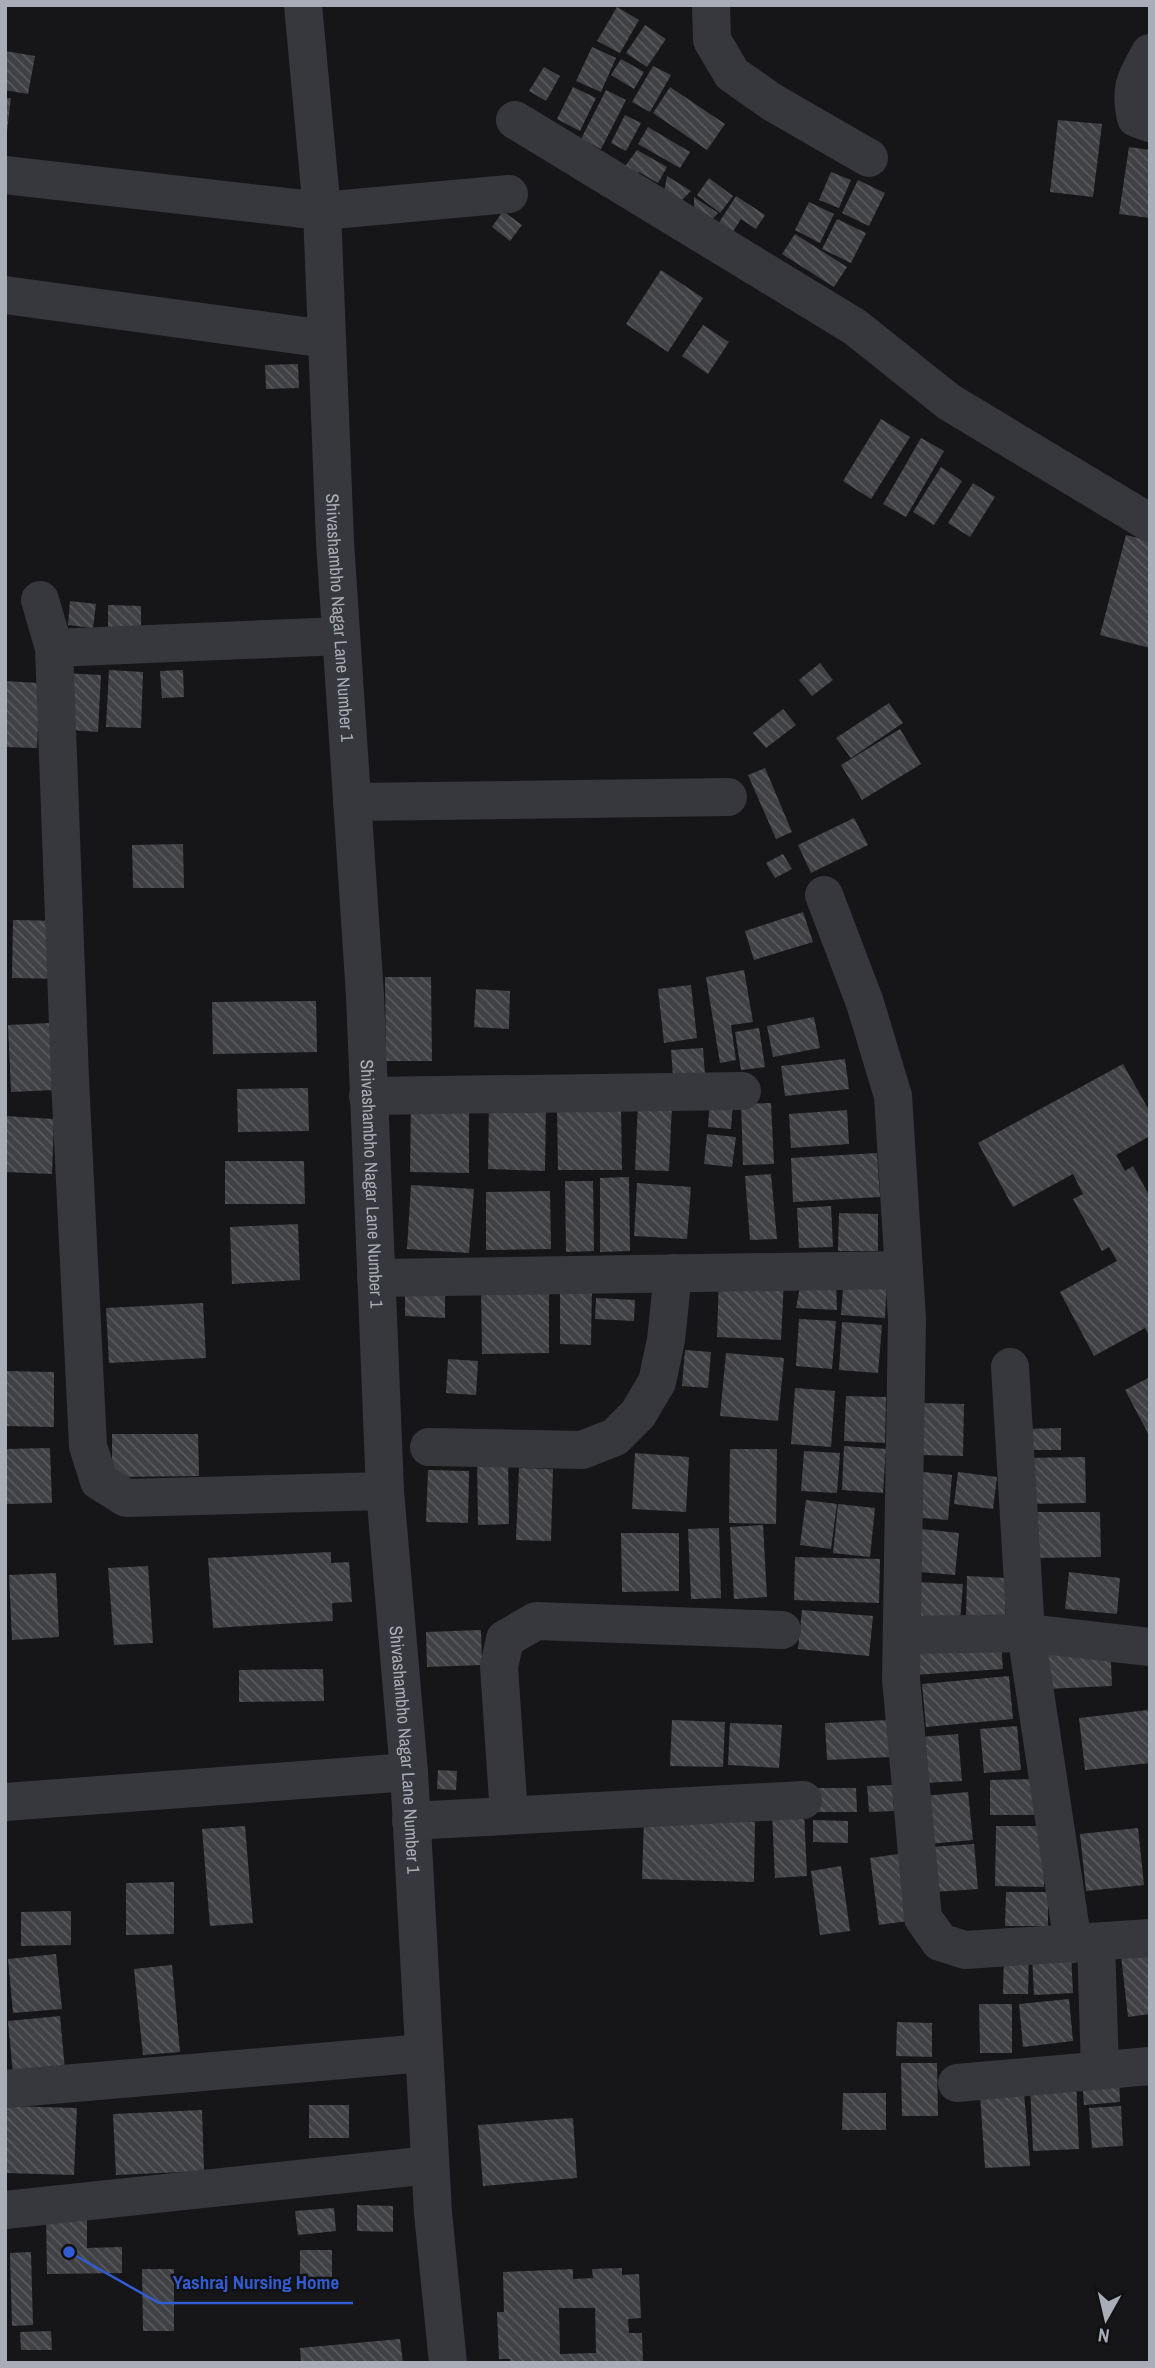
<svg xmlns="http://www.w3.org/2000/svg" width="1155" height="2368" font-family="'Archivo Narrow',sans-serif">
<defs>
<pattern id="building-back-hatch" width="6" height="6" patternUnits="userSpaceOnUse" patternTransform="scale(1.75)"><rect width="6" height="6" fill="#404145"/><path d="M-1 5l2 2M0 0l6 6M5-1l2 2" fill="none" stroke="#595a5e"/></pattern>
</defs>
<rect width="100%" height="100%" fill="#161618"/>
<!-- building -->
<g fill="url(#building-back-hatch)" fill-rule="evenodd">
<path d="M617,7L639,20L620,53L597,41Z"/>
<path d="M645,25L666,39L647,67L626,53Z"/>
<path d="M592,47L616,58L601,92L576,81Z"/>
<path d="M5,51L35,56L28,94L5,90Z"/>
<path d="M621,59L644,72L634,89L611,75Z"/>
<path d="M653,66L671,75L650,112L632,102Z"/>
<path d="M544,67L560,76L546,101L529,91Z"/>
<path d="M573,87L596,98L580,131L557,119Z"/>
<path d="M670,87L725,124L707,150L653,113Z"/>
<path d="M606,90L626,100L601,149L581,139Z"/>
<path d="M5,98H11L7,131H5Z"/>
<path d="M625,115L641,123L626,151L611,143Z"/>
<path d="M1058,120L1102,124L1093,197L1050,192Z"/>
<path d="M648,127L690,152L680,168L638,144Z"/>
<path d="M1129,147L1150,150V218L1119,214Z"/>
<path d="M637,150L667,167L658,183L639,172L628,181L626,165Z"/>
<path d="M831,172L851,180L839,208L819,200Z"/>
<path d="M667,176L691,191L679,203L663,197Z"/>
<path d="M709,178L733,196L720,213L697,195Z"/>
<path d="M858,180L885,193L869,226L842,213Z"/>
<path d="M736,196L765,215L756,229L741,219L727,241L713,232Z"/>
<path d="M694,197L718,213L707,225L694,215Z"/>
<path d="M809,202L834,214L820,243L795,230Z"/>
<path d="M503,211L522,225L510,241L492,227Z"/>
<path d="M837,219L866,233L851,263L822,249Z"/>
<path d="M795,234L847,267L834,287L782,254Z"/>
<path d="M661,270L703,298L668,352L626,324Z"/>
<path d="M703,325L729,342L708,374L682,356Z"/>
<path d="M298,364L299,388L266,389L265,365Z"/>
<path d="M881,419L910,437L871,499L843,481Z"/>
<path d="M921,438L944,451L906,517L883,504Z"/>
<path d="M941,467L962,481L934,525L913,512Z"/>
<path d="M973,483L995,497L970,537L948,523Z"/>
<path d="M1126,535L1150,541V648L1100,635Z"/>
<path d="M70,601L96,604L93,628L68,625Z"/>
<path d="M108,605L141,606V633L108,632Z"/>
<path d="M820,663L833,680L812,696L799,680Z"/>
<path d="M109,670L143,672L141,728L106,727Z"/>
<path d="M183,670L184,697L162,698L160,671Z"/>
<path d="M62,673L101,675L98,732L58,729Z"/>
<path d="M5,681L40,683L37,748L5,747Z"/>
<path d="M889,703L903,723L851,758L836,738Z"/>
<path d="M783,709L796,725L766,748L753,733Z"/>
<path d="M900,729L921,764L862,800L841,765Z"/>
<path d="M765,768L792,832L776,839L748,775Z"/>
<path d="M854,818L868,845L811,873L798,845Z"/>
<path d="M183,844L184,888H133L132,845Z"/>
<path d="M783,854L792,869L775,878L766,863Z"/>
<path d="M803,912L813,942L754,960L745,931Z"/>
<path d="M13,920L63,921L62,979L12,978Z"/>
<path d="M744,970L753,1022L731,1025L736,1060L720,1063L706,977Z"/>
<path d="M385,977H431L432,1061H386Z"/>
<path d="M691,985L697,1038L664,1043L658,989Z"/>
<path d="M476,989L510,991L509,1029L474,1027Z"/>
<path d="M316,1001L317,1052L213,1054L212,1002Z"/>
<path d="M814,1017L820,1048L773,1057L767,1026Z"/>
<path d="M50,1023L54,1090L11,1092L8,1025Z"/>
<path d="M759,1028L765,1067L741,1070L735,1032Z"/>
<path d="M703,1048L705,1075L673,1077L671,1050Z"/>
<path d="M845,1059L849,1089L785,1096L781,1066Z"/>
<path d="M1123,1064L1150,1112V1136L1116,1155L1125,1171L1133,1166L1150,1197V1337L1145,1328L1094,1356L1060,1292L1117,1261L1109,1247L1102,1251L1073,1199L1083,1194L1073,1174L1013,1207L978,1143Z"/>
<path d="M308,1088L309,1131L238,1132L237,1089Z"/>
<path d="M411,1097H469V1173L410,1172Z"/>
<path d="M489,1100L546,1101L545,1171L488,1169Z"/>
<path d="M710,1100L733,1102L731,1129L708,1127Z"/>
<path d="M638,1102L672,1103L669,1171L635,1170Z"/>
<path d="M771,1103L774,1164L743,1165L741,1104Z"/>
<path d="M621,1105L622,1170H558L557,1106Z"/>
<path d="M847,1110L849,1144L791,1148L789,1114Z"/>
<path d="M5,1116L54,1119L52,1174L5,1172Z"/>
<path d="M707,1134L736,1137L732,1167L704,1164Z"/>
<path d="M877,1153L880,1197L793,1202L791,1158Z"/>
<path d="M225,1161H304L305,1204H225Z"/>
<path d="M771,1174L777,1239L750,1240L745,1176Z"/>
<path d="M629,1177L630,1251L600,1252V1178Z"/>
<path d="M565,1181H593L594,1251L566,1252Z"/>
<path d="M637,1183L691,1187L687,1239L634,1236Z"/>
<path d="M411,1185L474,1189L469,1253L407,1249Z"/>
<path d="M550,1191L551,1249L486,1250V1192Z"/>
<path d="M831,1206L833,1247L799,1248L797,1208Z"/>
<path d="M839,1213L878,1214V1251H838Z"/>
<path d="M298,1224L300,1280L232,1284L230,1227Z"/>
<path d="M719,1277L784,1279L781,1340L717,1337Z"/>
<path d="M844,1277L887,1280L885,1318L841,1315Z"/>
<path d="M836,1279L837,1310L796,1308L801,1282Z"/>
<path d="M549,1283V1353L482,1354L481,1284Z"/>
<path d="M560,1283H592L591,1345L560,1344Z"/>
<path d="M405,1290L445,1292V1318L405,1316Z"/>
<path d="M596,1298L635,1300L634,1321L595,1319Z"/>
<path d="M203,1303L206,1358L109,1363L106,1308Z"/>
<path d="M799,1319L836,1321L832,1369L796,1366Z"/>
<path d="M842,1322L882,1325L878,1373L839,1370Z"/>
<path d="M685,1350L711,1352L708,1388L682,1386Z"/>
<path d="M726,1353L784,1358L778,1421L720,1416Z"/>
<path d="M448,1359L478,1361L476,1395L446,1393Z"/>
<path d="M5,1371L54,1372V1427L5,1426Z"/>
<path d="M1150,1377V1437L1125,1390Z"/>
<path d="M795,1388L835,1391L831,1447L791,1444Z"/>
<path d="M846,1396L886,1397L885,1443L844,1441Z"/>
<path d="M922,1403L964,1404L963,1456L920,1455Z"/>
<path d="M1061,1428V1450H1026V1429Z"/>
<path d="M112,1434H198L199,1476L112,1477Z"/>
<path d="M844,1446L886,1449L883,1493L842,1490Z"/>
<path d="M50,1448L52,1503L5,1504V1449Z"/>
<path d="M730,1449H777L776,1524L729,1523Z"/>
<path d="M804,1451L840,1453L837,1493L801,1491Z"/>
<path d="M635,1453L689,1457L686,1512L632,1509Z"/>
<path d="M508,1455L509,1524L478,1525L477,1456Z"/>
<path d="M1085,1457L1086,1503L1024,1504V1458Z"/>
<path d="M519,1468L553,1469L551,1541L516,1540Z"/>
<path d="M428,1470L469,1471L468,1523L426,1522Z"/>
<path d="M914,1471L952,1475L948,1520L910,1517Z"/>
<path d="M958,1472L997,1477L993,1509L954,1504Z"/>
<path d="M806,1500L837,1504L831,1549L800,1545Z"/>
<path d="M838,1504L875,1508L870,1557L833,1553Z"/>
<path d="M1032,1512H1100L1101,1557L1033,1558Z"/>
<path d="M763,1525L767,1597L734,1599L730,1527Z"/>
<path d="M719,1528L721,1598L691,1599L688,1529Z"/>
<path d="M912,1528L959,1533L955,1575L908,1571Z"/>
<path d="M621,1533H679V1591L622,1592Z"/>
<path d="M331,1552V1563L349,1562L352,1602L332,1603L333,1621L213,1628L208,1558Z"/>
<path d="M795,1557L880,1559L879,1603L794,1600Z"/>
<path d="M148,1566L153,1643L114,1645L108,1568Z"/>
<path d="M1069,1572L1120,1578L1117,1614L1065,1609Z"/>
<path d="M56,1573L59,1637L12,1640L9,1575Z"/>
<path d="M967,1576L1007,1578L1005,1618L966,1617Z"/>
<path d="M917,1582L963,1584L960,1621L915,1619Z"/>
<path d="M802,1610L873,1616L869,1656L798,1649Z"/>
<path d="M481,1630L482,1665L427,1667L426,1632Z"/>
<path d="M1001,1643L1003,1669L914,1675L917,1647Z"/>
<path d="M1110,1643L1112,1686L1046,1689L1044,1647Z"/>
<path d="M323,1669L324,1701L239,1702V1670Z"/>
<path d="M1009,1676L1013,1719L926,1727L922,1684Z"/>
<path d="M1148,1710L1150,1763L1085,1770L1079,1718Z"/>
<path d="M672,1720L725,1722L723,1767L670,1766Z"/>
<path d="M889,1720L891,1757L827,1760L825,1723Z"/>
<path d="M730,1723L782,1725L779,1768L728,1765Z"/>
<path d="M1017,1726L1021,1770L984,1773L980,1729Z"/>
<path d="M958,1734L962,1781L924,1783L920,1737Z"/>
<path d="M438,1770L457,1771L456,1790L437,1789Z"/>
<path d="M1033,1779L1034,1815H990V1780Z"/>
<path d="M892,1785L894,1811L869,1812L867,1786Z"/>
<path d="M813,1788H856L857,1812H813Z"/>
<path d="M968,1792L973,1840L928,1844L923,1796Z"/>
<path d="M804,1810L807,1876L775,1878L772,1812Z"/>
<path d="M644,1820L755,1822L754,1882L642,1879Z"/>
<path d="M813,1820L848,1821V1843L813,1842Z"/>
<path d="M245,1826L253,1923L210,1926L202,1829Z"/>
<path d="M996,1826H1045L1044,1887L995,1886Z"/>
<path d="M1138,1828L1144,1885L1086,1891L1080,1834Z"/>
<path d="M974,1844L978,1889L935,1892L931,1847Z"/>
<path d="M906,1853L915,1920L879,1925L870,1858Z"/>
<path d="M841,1866L850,1931L820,1935L811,1871Z"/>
<path d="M174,1882V1934L126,1935V1883Z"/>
<path d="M1006,1892H1048V1926H1005Z"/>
<path d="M71,1911V1945L21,1946V1912Z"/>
<path d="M1150,1944V2014L1128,2017L1120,1947Z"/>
<path d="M56,1954L62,2009L13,2013L8,1959Z"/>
<path d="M1071,1954L1073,1993L1034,1995L1032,1956Z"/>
<path d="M1004,1955H1029L1028,1994H1003Z"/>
<path d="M172,1965L180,2052L143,2055L134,1969Z"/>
<path d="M1069,1999L1073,2041L1023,2047L1019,2004Z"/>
<path d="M979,2004H1012V2053H980Z"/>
<path d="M60,2016L65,2070L13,2074L8,2021Z"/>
<path d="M897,2022L932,2023V2057L896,2056Z"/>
<path d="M901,2063H937L938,2116H902Z"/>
<path d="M1119,2076L1120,2102L1084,2105L1082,2078Z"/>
<path d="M1076,2081L1079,2149L1033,2151L1030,2083Z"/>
<path d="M1024,2092L1030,2166L985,2168L980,2095Z"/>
<path d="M843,2093H886V2130H842Z"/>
<rect x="309" y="2105" width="40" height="33"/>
<path d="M5,2106L77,2108L74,2175L5,2173Z"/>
<path d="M1121,2106L1123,2146L1092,2148L1089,2108Z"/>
<path d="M202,2110L204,2171L116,2175L113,2114Z"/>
<path d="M573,2118L577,2178L483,2186L478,2125Z"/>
<path d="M357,2205L393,2206V2232L357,2231Z"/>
<path d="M334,2208L336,2231L298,2235L295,2211Z"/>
<path d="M46,2211H87V2248L122,2247V2273L47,2274Z"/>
<rect x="300" y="2250" width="32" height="27"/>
<path d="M31,2252L33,2325L12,2326L10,2253Z"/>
<path d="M622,2268V2275L639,2274L641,2318L628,2319L629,2333H642L643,2363H510V2359H499L497,2312H504L503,2272L573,2269V2279L593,2278L592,2269ZM559,2308H595L596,2353L560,2354Z"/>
<path d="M142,2269H174V2331H143Z"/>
<path d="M51,2331L52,2350H21L20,2332Z"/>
<path d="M400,2339L403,2363H301L300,2348Z"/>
</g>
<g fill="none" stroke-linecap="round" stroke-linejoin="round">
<!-- street -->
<g stroke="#37383d" stroke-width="38">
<path id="s1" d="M303,5L322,211L335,542L365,995L385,1491L409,1772L433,2213L448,2363"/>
<path d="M711,5L712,40L732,74L772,102L869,158"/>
<path d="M1150,53C1136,78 1129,88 1136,118L1150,123"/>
<path d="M515,120L855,327L949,402L1150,523"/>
<path d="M5,175L322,211L509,194"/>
<path d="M5,295L326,339"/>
<path d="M40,600L54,648L70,1079L88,1446L99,1481L126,1498L385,1491"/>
<path d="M54,648L341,636"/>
<path d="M352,802L728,797"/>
<path d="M824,895L865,1003L893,1096L907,1319L901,1679L923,1918L940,1942L965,1950L1150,1938"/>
<path d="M368,1096L742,1091"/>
<path d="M376,1278L904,1270"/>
<path d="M1010,1367L1026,1633L1073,1944"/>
<path d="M429,1447L582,1450L615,1437L638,1414L657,1382L666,1340L673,1273"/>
<path d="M902,1635L1026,1633L1150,1647"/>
<path d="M5,1802L409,1772"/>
<path d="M509,1815L499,1667L505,1639L536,1621L782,1630"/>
<path d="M411,1821L803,1800"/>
<path d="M1096,1942L1100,2070"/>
<path d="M957,2083L1150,2066"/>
<path d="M5,2089L424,2053"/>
<path d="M5,2210L430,2165"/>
</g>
</g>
<g text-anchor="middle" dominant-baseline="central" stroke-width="5" stroke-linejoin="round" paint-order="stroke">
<!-- street labels -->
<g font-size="18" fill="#a8adb8" stroke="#111113">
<text stroke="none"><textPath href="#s1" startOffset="614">Shivashambho Nagar Lane Number 1</textPath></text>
<text stroke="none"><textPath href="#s1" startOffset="1181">Shivashambho Nagar Lane Number 1</textPath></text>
<text stroke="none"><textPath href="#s1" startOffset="1748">Shivashambho Nagar Lane Number 1</textPath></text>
</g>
</g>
<!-- callouts -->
<path fill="none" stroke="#325cd3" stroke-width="2.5" d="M69 2252L159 2303H353"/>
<circle fill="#325cd3" stroke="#111113" stroke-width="2.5" cx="69" cy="2252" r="7"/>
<g font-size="19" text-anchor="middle" font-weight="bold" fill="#325cd3" stroke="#111113" stroke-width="5" stroke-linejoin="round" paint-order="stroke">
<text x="256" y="2289">Yashraj Nursing Home</text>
</g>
<!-- border -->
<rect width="1155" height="2368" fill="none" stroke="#a8adb8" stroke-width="14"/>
<!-- north arrow -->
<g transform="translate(1106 2319) rotate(188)" stroke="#111113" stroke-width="5" paint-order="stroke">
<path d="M0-5L12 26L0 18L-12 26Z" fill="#a8adb8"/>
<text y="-10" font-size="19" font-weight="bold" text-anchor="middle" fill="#a8adb8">N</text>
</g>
</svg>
